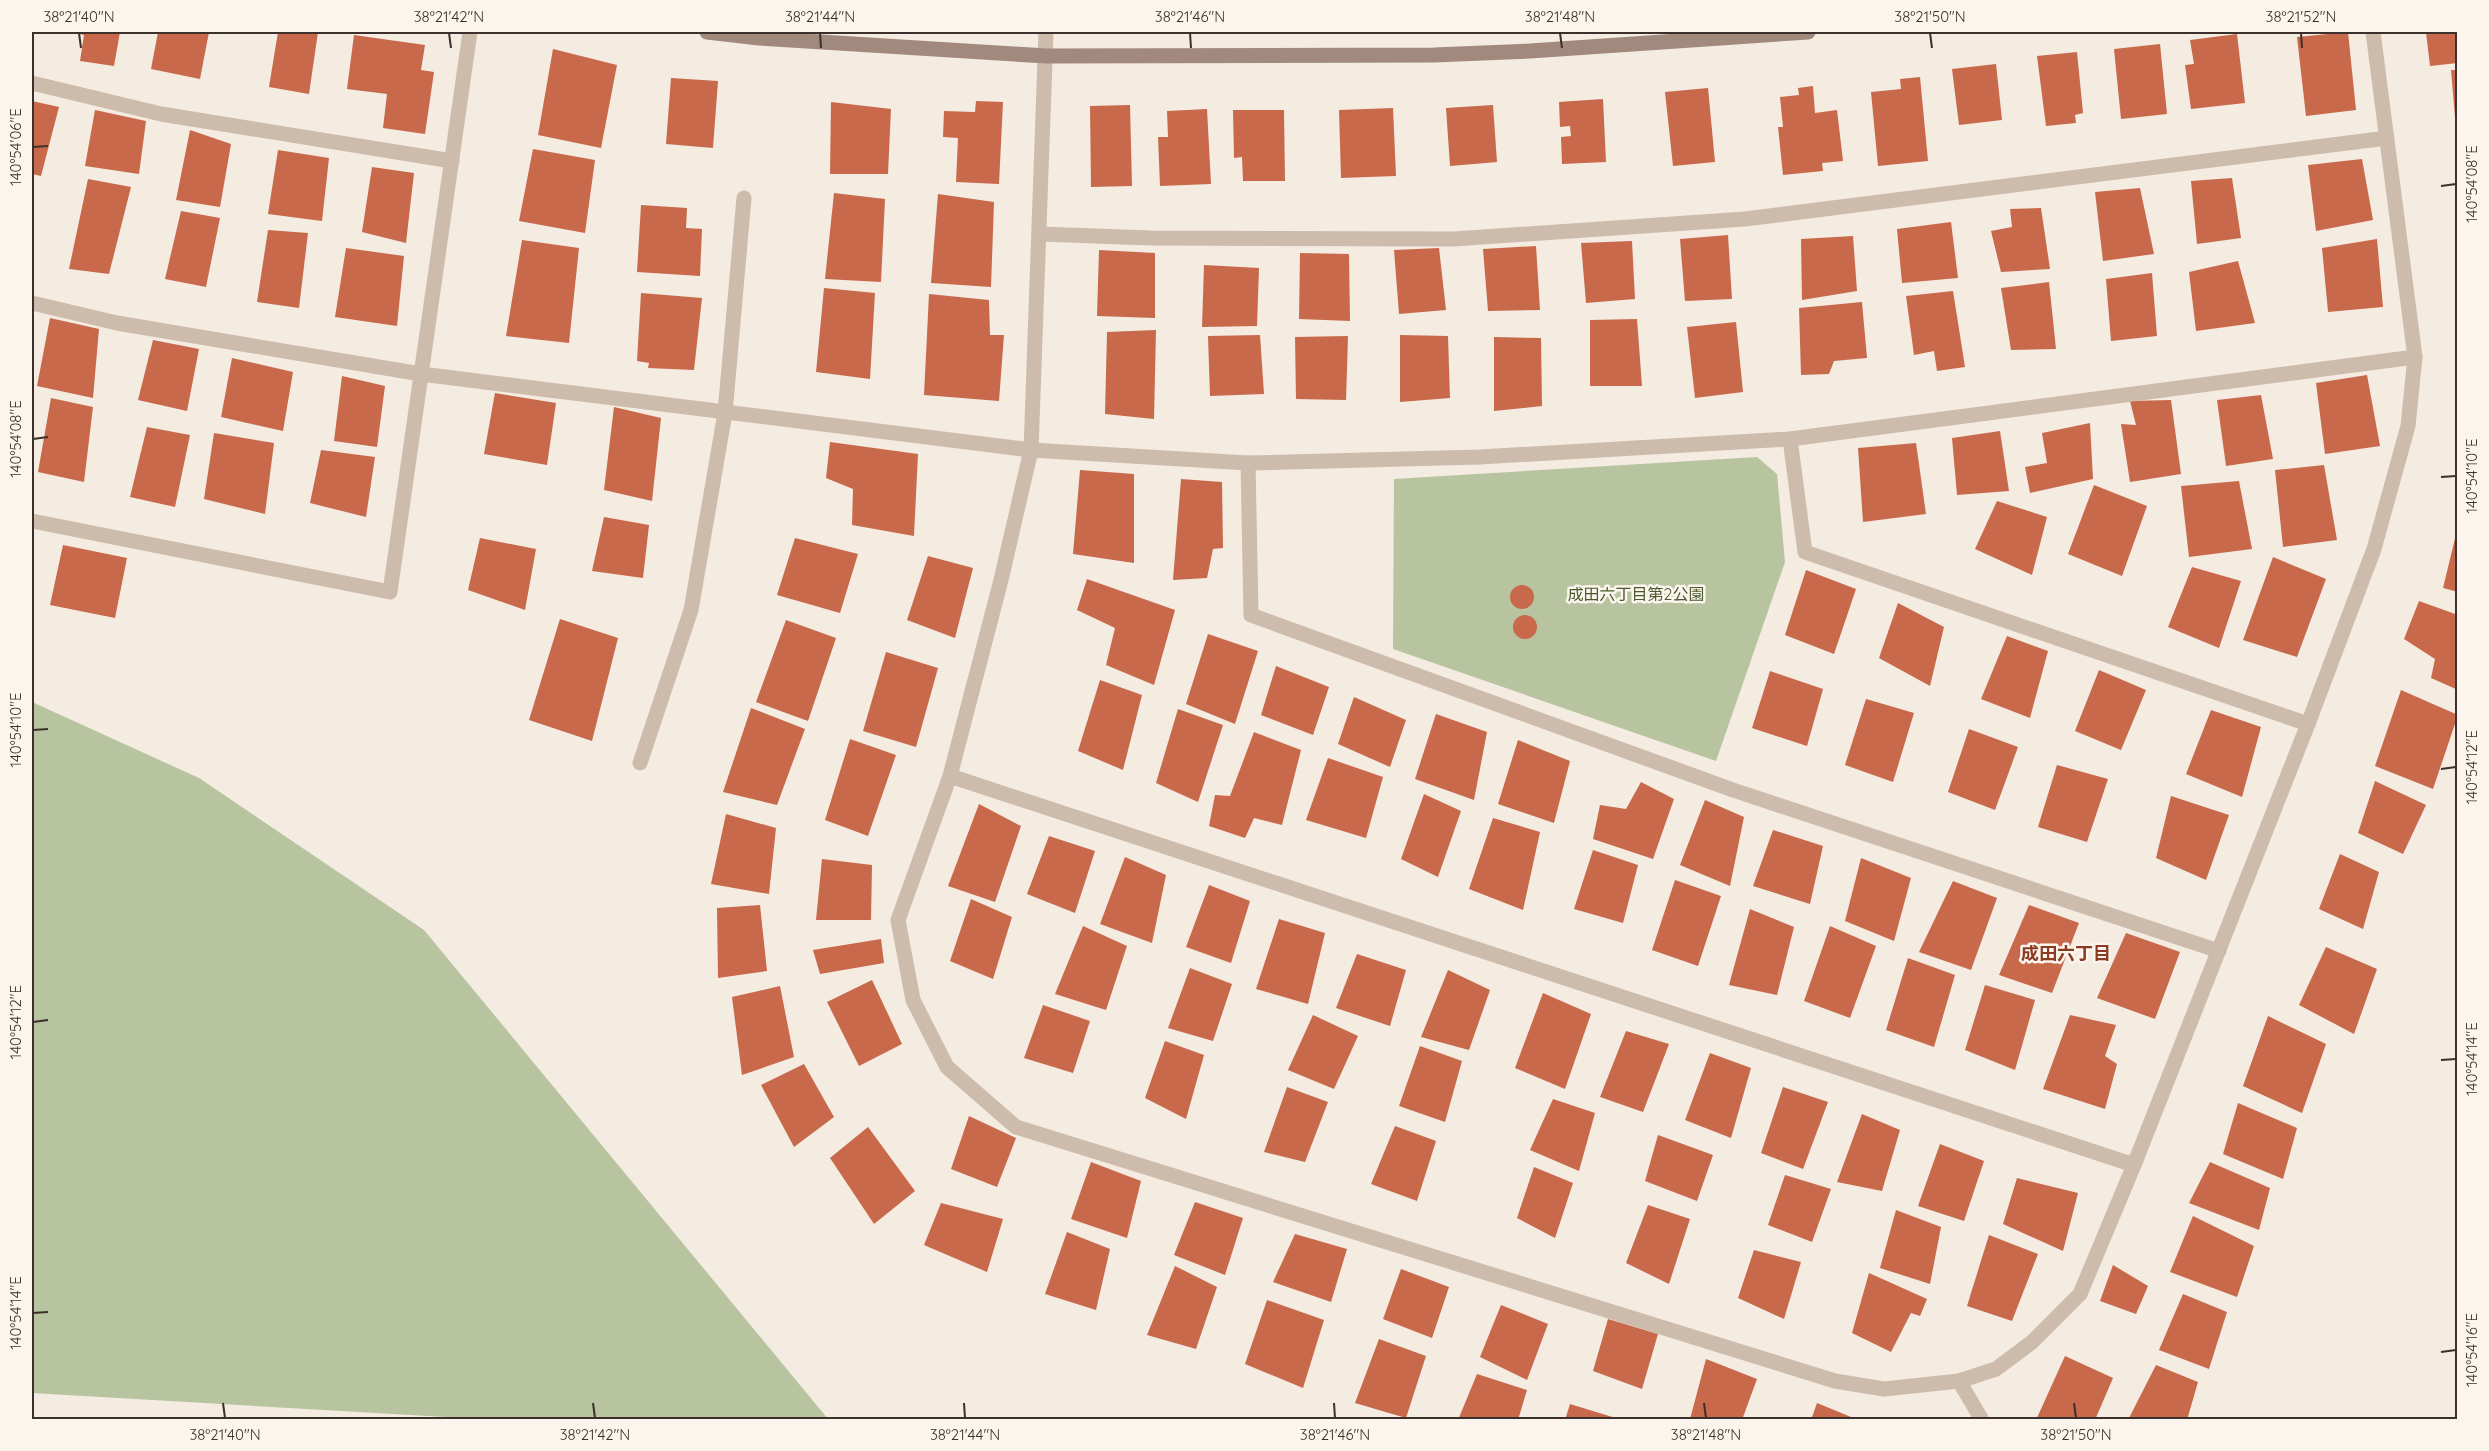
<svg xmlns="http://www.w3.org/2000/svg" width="2489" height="1451" font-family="Quicksand,'Noto Sans JP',sans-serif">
<rect width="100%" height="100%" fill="#f4ebe1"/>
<!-- green -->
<g fill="#b8c4a0">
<path d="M1757,457L1777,474L1785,562L1716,761L1393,649L1394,479Z"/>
<path d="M32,702L199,778L424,930L828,1419H480L32,1393Z"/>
</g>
<!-- building -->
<g fill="#c8694b">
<path d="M72,32H120L114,66L80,61L84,35Z"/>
<path d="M158,32H209L200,79L151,69Z"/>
<path d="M278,32H318L309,94L269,87Z"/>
<path d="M2348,32L2356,110L2306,116L2297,37Z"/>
<path d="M2426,32H2458V63L2430,66Z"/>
<path d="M2237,34L2245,103L2191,109L2185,65L2194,64L2190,40Z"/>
<path d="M354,35L425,45L421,70L434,72L425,134L383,128L387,94L347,89Z"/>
<path d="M2160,44L2167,114L2121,119L2114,49Z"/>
<path d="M553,49L617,65L601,148L538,135Z"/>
<path d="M2077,52L2083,113L2075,115L2076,123L2046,126L2037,56Z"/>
<path d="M1996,64L2002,120L1959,125L1952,69Z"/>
<path d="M2451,70H2458V129H2456Z"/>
<path d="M1920,77L1928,161L1878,166L1871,92L1901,89L1900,79Z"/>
<path d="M671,78L718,81L713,148L666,144Z"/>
<path d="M1813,86L1815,113L1837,110L1843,161L1822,163L1823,171L1783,175L1778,127H1783L1780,97L1799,95L1798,88Z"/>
<path d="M1708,88L1715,162L1673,166L1665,92Z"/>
<path d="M1603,99L1606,162L1562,164L1561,137L1571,136L1570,126L1560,127L1559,102Z"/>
<path d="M32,101L59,107L41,176L32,174Z"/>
<path d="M976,101L1003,102L999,184L956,182L958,138L943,137L944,111L975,112Z"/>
<path d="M831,102L891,109L888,174H830Z"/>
<path d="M1130,105L1132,186L1091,187L1090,106Z"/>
<path d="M1493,105L1497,162L1450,166L1446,108Z"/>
<path d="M1393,108L1396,176L1341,178L1339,110Z"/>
<path d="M1207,109L1211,184L1160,186L1158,137H1168L1167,111Z"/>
<path d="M95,110L146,121L139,174L85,166Z"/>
<path d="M1233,110H1284L1285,181H1243L1242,157L1234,158Z"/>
<path d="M190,130L231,144L220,207L176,200Z"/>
<path d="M533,149L595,160L585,233L519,221Z"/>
<path d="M278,150L329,158L322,221L268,214Z"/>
<path d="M2362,159L2373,220L2316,231L2308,165Z"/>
<path d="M372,167L414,173L406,243L362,232Z"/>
<path d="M2232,178L2241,238L2197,244L2191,181Z"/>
<path d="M88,179L131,187L109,274L69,269Z"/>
<path d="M2140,188L2154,254L2103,261L2095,192Z"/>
<path d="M834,193L885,199L881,282L825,279Z"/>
<path d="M938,194L994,202L991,287L931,283Z"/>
<path d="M641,205L687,208L686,228L702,229L700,276L637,272Z"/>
<path d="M2041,208L2050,269L2001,272L1991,231L2012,227L2010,209Z"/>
<path d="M181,211L220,218L206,287L165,279Z"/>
<path d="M1951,222L1958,278L1902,283L1897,229Z"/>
<path d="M268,230L308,233L299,308L257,302Z"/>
<path d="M1728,235L1732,299L1685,301L1680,239Z"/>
<path d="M1853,236L1857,291L1802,300L1801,239Z"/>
<path d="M2377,239L2383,307L2328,312L2322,248Z"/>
<path d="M522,240L579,248L569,343L506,336Z"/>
<path d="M1632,241L1635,299L1586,303L1581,243Z"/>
<path d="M1536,246L1540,310L1488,311L1483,249Z"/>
<path d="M346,248L404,256L397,326L335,317Z"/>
<path d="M1439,248L1446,310L1399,314L1394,250Z"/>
<path d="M1099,250L1155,253V318L1097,316Z"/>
<path d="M1300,253L1349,254L1350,321L1299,319Z"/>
<path d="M2238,261L2255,323L2196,331L2189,272Z"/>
<path d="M1204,265L1259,268L1257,326L1202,327Z"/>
<path d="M2152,273L2157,336L2111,341L2106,279Z"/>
<path d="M2049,282L2056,349L2011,350L2001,288Z"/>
<path d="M824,288L875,293L870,379L816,372Z"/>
<path d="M1953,291L1965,367L1937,371L1934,351L1914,355L1906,296Z"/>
<path d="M641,293L702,298L694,370L648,368L649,363L637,361Z"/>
<path d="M929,294L989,300L990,335H1004L999,401L924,395Z"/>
<path d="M1862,302L1867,358L1834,361L1829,374L1801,375L1799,308Z"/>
<path d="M50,318L99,329L93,398L37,386Z"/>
<path d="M1637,319L1642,386H1590V320Z"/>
<path d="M1736,322L1743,392L1695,398L1687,327Z"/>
<path d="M1156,330L1154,419L1105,414L1107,332Z"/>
<path d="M1260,335L1264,394L1210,396L1208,336Z"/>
<path d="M1400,335L1448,336L1450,398L1400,402Z"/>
<path d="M1348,336L1346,400L1296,399L1295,337Z"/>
<path d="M1494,337L1541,338L1542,406L1494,411Z"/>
<path d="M153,340L199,349L187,411L138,400Z"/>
<path d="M232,358L293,372L283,431L221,417Z"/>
<path d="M2367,375L2380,446L2325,454L2316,383Z"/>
<path d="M342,376L385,386L377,447L334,441Z"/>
<path d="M495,393L556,403L547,465L484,454Z"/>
<path d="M2261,395L2273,459L2226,466L2217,400Z"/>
<path d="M51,398L93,407L84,482L38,472Z"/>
<path d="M2171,400L2181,474L2130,482L2121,424L2136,425L2130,401Z"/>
<path d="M614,407L661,418L652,501L604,490Z"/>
<path d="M2090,423L2093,479L2030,493L2025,467L2047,463L2042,433Z"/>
<path d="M147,427L190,435L175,507L130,497Z"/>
<path d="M2000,431L2009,491L1957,495L1952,438Z"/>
<path d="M214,433L274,443L265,514L204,499Z"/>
<path d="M830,442L918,454L914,536L852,525L853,489L826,478Z"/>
<path d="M1916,443L1926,514L1863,522L1858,448Z"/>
<path d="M321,450L375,457L366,517L310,503Z"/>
<path d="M2324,465L2337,540L2283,547L2275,470Z"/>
<path d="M1080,470L1134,474V563L1073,554Z"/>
<path d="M1181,479L1222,482L1223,548L1213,549L1207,578L1173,580Z"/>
<path d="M2239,481L2252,549L2189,557L2181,486Z"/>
<path d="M2094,485L2147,506L2122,576L2068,554Z"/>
<path d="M1997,501L2047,517L2032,575L1975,549Z"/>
<path d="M604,517L649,525L643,578L592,571Z"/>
<path d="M2457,530H2458V592L2443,588Z"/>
<path d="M480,538L536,549L525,610L468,590Z"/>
<path d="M795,538L858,554L840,613L777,595Z"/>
<path d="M63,545L127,558L115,618L50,605Z"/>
<path d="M928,556L973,568L955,638L907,620Z"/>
<path d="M2273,557L2326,579L2297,657L2243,640Z"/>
<path d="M2192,567L2241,581L2219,648L2168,627Z"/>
<path d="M1806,570L1856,589L1834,654L1785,635Z"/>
<path d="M1087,579L1175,610L1154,685L1106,665L1115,628L1077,610Z"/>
<circle cx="1522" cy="597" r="12"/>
<path d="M2419,601L2458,615V690L2431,678L2435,659L2404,639Z"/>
<path d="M1898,603L1944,627L1930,686L1879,658Z"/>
<circle cx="1525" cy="627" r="12"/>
<path d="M560,619L618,638L592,741L529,720Z"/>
<path d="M786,620L836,638L808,721L756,702Z"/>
<path d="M1208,634L1258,651L1235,724L1186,704Z"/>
<path d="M2007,636L2048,651L2030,718L1981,699Z"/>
<path d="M886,652L938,668L916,747L863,731Z"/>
<path d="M1276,666L1329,687L1313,735L1261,715Z"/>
<path d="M2099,670L2146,690L2121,750L2075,731Z"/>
<path d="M1770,671L1823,689L1807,746L1752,728Z"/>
<path d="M1100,680L1142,695L1123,770L1078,751Z"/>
<path d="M2401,690L2458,715L2433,789L2375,766Z"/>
<path d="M1354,697L1406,720L1390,767L1338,744Z"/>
<path d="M1866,699L1914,713L1893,782L1845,765Z"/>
<path d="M751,708L805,729L777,805L723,792Z"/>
<path d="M1178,709L1223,725L1198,802L1156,783Z"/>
<path d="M2211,710L2261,727L2242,797L2186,774Z"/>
<path d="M1436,714L1487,732L1474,800L1415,779Z"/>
<path d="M1969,729L2018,747L1995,810L1948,792Z"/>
<path d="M1254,732L1301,750L1282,825L1254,818L1245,838L1209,826L1215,795L1230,796Z"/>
<path d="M850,739L896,755L868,836L825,820Z"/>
<path d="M1518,740L1570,761L1554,823L1498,804Z"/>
<path d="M1328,758L1383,777L1366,838L1306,820Z"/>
<path d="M2057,765L2108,779L2087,842L2038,827Z"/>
<path d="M2375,781L2426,805L2403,854L2358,833Z"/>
<path d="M1641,782L1674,799L1653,859L1593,839L1600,805L1626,809Z"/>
<path d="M1424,794L1461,811L1438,877L1401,859Z"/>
<path d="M2171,796L2229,815L2206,880L2156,858Z"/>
<path d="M1705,800L1744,817L1730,886L1680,865Z"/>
<path d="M979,804L1021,826L995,902L948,886Z"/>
<path d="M726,814L776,828L769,894L711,884Z"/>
<path d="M1493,818L1540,832L1523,910L1469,889Z"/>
<path d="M1773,830L1823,846L1810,904L1753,886Z"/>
<path d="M1049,836L1095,851L1075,913L1027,894Z"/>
<path d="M1593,850L1638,865L1623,923L1574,909Z"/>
<path d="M2340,854L2379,872L2363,929L2319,909Z"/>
<path d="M1125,857L1166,875L1152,943L1100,924Z"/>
<path d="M1861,858L1911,878L1894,941L1845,921Z"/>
<path d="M822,859L872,865L871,920H816Z"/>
<path d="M1675,880L1721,896L1698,966L1652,950Z"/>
<path d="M1953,881L1997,898L1971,970L1919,952Z"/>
<path d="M1209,885L1250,901L1231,963L1186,947Z"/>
<path d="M971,899L1012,917L993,979L950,961Z"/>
<path d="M760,905L767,971L718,978L717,908Z"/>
<path d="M2029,905L2079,923L2052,993L1999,975Z"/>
<path d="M1750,909L1794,927L1777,995L1729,985Z"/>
<path d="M1279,919L1325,933L1308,1004L1256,989Z"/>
<path d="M1083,926L1127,946L1106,1010L1055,994Z"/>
<path d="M1830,926L1876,946L1850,1018L1804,1001Z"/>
<path d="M2126,933L2180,952L2155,1019L2097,998Z"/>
<path d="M881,939L884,963L820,974L813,950Z"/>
<path d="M2326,947L2377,969L2354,1034L2299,1005Z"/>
<path d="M1357,954L1406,970L1390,1026L1336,1008Z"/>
<path d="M1908,958L1955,975L1934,1047L1886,1030Z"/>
<path d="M1190,968L1232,984L1213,1041L1168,1028Z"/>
<path d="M1448,970L1490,990L1469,1050L1421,1037Z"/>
<path d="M872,980L902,1044L859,1066L827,1002Z"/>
<path d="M1985,985L2035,1000L2015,1070L1965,1050Z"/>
<path d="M780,986L794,1057L742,1075L732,997Z"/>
<path d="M1543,993L1591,1014L1565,1089L1515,1068Z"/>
<path d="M1043,1005L1090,1021L1073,1073L1024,1058Z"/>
<path d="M1313,1015L1358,1036L1334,1089L1288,1070Z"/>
<path d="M2070,1015L2116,1025L2105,1056L2117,1064L2105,1109L2043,1089Z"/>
<path d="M2268,1016L2326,1044L2302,1113L2243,1086Z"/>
<path d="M1626,1031L1669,1044L1643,1112L1600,1097Z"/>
<path d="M1165,1041L1204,1055L1186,1119L1145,1098Z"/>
<path d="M1420,1046L1462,1061L1445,1122L1399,1106Z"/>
<path d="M1710,1053L1751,1068L1731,1138L1685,1120Z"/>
<path d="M804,1064L834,1117L794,1147L761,1085Z"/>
<path d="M1287,1087L1328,1102L1305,1162L1264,1152Z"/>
<path d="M1783,1087L1828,1102L1803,1169L1761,1153Z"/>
<path d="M1553,1099L1595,1113L1579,1171L1530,1150Z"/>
<path d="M2238,1103L2297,1128L2283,1179L2223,1154Z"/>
<path d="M1862,1114L1900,1130L1882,1191L1837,1182Z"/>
<path d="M969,1116L1016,1138L997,1187L951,1169Z"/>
<path d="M1395,1126L1436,1141L1417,1201L1371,1184Z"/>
<path d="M868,1127L915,1191L874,1224L830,1158Z"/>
<path d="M1658,1135L1713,1155L1697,1201L1645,1181Z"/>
<path d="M1940,1144L1984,1161L1964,1221L1918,1206Z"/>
<path d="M1091,1162L1141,1181L1127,1238L1071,1219Z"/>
<path d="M2210,1162L2270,1188L2259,1230L2189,1203Z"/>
<path d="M1534,1167L1573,1183L1555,1238L1517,1218Z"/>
<path d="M1785,1175L1831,1189L1812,1242L1768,1225Z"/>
<path d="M2017,1178L2078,1193L2063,1251L2003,1224Z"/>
<path d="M1195,1202L1243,1218L1225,1275L1174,1255Z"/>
<path d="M941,1203L1003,1219L987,1272L924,1245Z"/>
<path d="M1648,1205L1690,1219L1669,1284L1626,1263Z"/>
<path d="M1896,1210L1941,1227L1930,1284L1880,1268Z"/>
<path d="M2193,1216L2254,1246L2237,1297L2170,1272Z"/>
<path d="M1067,1232L1110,1249L1096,1310L1045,1294Z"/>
<path d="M1295,1234L1347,1249L1331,1302L1273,1282Z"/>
<path d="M1989,1235L2038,1254L2012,1321L1967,1306Z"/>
<path d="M1754,1250L1801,1262L1784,1319L1738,1298Z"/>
<path d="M2113,1265L2148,1286L2136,1314L2100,1301Z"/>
<path d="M1175,1266L1217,1287L1196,1349L1147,1335Z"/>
<path d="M1401,1269L1449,1287L1432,1338L1383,1319Z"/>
<path d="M1869,1273L1927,1299L1920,1316L1911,1313L1891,1352L1852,1333Z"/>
<path d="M2183,1294L2227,1312L2209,1369L2159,1350Z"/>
<path d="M1267,1300L1324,1320L1303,1388L1245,1364Z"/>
<path d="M1501,1305L1548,1324L1527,1380L1480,1357Z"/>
<path d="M1608,1319L1658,1334L1642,1389L1593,1371Z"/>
<path d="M1379,1339L1426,1356L1406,1418L1355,1403Z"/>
<path d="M2065,1356L2113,1378L2095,1420H2036Z"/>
<path d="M1706,1359L1757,1379L1742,1420L1690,1419Z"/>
<path d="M2156,1365L2198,1382L2187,1420H2128Z"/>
<path d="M1477,1374L1527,1390L1518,1420H1458Z"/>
<path d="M1817,1403L1856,1419V1420H1811Z"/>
<path d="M1570,1404L1619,1419V1420H1565Z"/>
</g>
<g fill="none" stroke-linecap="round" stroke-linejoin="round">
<!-- street -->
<g stroke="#cdbbac" stroke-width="15">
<path d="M1046,32L1031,450L1001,580L950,776L898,920L913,1000L947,1067L1016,1127L1835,1381L1884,1389L1959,1381L1996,1369L2032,1342L2080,1294L2134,1165L2308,724L2374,549L2408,426L2415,357L2373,32"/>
<path d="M32,83L161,114L452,161"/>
<path d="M1040,234L1151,238L1454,239L1745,219L2387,138"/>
<path d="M32,303L117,323L421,374L1031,450L1248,463L1480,457L1790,439L2415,357"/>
<path d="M1790,439L1805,552L2308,724"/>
<path d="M1248,463L1251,615L1733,790L2219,951"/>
<path d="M32,521L390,592L470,32"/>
<path d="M640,763L691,610L725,413L744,198"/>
<path d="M950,776L2134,1165"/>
<path d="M1959,1381L1982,1420"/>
</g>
<!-- secondary -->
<path stroke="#a18a7d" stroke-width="15" d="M707,32L759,38L1046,56L1434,55L1530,51L1808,32"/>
</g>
<!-- ticks -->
<path fill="none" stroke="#3b302b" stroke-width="2" d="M79,33L81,48M449,33L451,48M820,33L821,48M1190,33L1191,48M1560,33L1562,48M1930,33L1932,48M2301,33L2302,48M33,147L48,146M2441,186L2456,184M33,439L48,437M2441,477L2456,476M33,730L48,729M2441,769L2456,767M33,1022L48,1020M2441,1060L2456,1059M33,1313L48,1312M2441,1352L2456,1350M223,1403L225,1418M593,1403L595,1418M964,1403L965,1418M1334,1403L1335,1418M1704,1403L1706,1418M2074,1403L2076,1418"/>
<g text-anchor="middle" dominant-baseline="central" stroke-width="5" stroke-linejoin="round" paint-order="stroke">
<!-- park labels -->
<g font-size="16" fill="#4a5a2e" stroke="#fbf5ee">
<text x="1636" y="594">成田六丁目第2公園</text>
</g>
<!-- neighbourhood labels -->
<g font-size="18" font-weight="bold" fill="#8c3b22" stroke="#fbf5ee">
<text x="2066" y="953">成田六丁目</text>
</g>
</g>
<!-- border -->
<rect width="2489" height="1451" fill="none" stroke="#fbf5ee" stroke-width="66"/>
<rect x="33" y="33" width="2423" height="1385" fill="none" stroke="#3b302b" stroke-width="2"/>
<g font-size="15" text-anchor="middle" fill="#3b302b">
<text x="79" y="22">38°21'40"N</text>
<text x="449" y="22">38°21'42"N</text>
<text x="820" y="22">38°21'44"N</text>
<text x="1190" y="22">38°21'46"N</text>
<text x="1560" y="22">38°21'48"N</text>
<text x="1930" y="22">38°21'50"N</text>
<text x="2301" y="22">38°21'52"N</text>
<text transform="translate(16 147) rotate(-90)" y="5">140°54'06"E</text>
<text transform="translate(2472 184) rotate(-90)" y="5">140°54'08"E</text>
<text transform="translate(16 439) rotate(-90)" y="5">140°54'08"E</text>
<text transform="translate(2472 476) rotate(-90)" y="5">140°54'10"E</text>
<text transform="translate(16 730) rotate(-90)" y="5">140°54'10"E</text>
<text transform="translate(2472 767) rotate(-90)" y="5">140°54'12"E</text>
<text transform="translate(16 1022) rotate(-90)" y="5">140°54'12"E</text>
<text transform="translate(2472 1059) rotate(-90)" y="5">140°54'14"E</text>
<text transform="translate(16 1313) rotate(-90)" y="5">140°54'14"E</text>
<text transform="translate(2472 1350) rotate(-90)" y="5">140°54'16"E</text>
<text x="225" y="1440">38°21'40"N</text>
<text x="595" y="1440">38°21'42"N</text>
<text x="965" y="1440">38°21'44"N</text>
<text x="1335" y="1440">38°21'46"N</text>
<text x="1706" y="1440">38°21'48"N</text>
<text x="2076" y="1440">38°21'50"N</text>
</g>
</svg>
